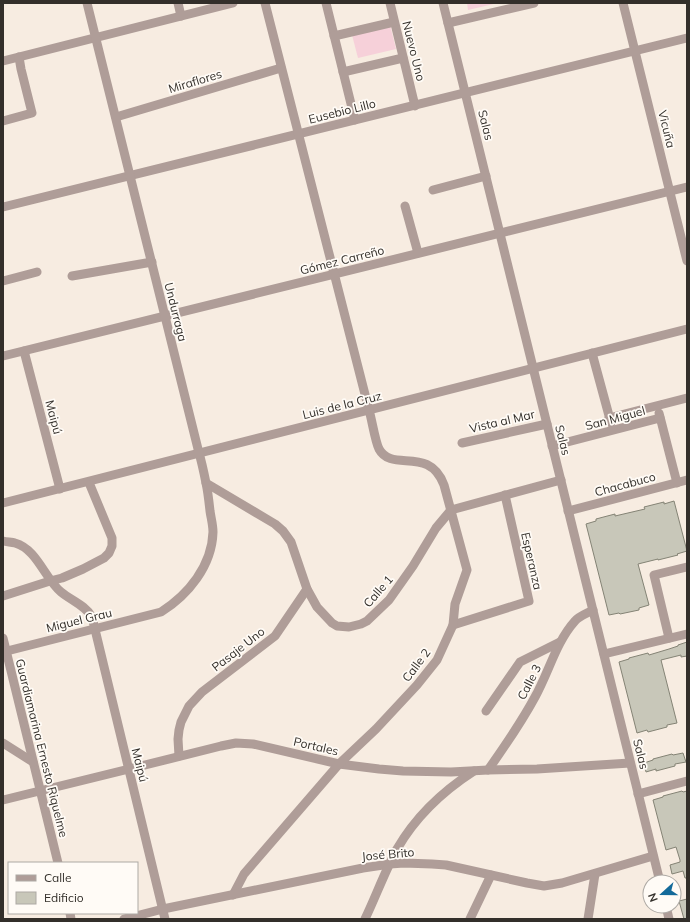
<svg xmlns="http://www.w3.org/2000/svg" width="690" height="922" font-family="Mulish,sans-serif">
<rect width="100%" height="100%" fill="#f7ece1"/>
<!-- green -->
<g fill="#f6d0d9">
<path d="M467,3H498L468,10Z"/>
<path d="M390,25L396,49L358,58L352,35Z"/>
</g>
<!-- building -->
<g fill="#c8c7b9" stroke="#848375">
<path d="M674,501L687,551L677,554L678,555L658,560V559L638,564L649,605L639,608V610L620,614L619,613L609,615L586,524L596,521V519L615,514V516L645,509L644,507L664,502V504Z"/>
<path d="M687,642V656L681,657V655L661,660L677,723L667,725V727L648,732L647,730L637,733L619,662L629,659V658L648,653L649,655L669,649L678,646V645Z"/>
<path d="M683,753L686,762L675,764V766L656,771V769L646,772L644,763L653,760V759L672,754L673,755Z"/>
<path d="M682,791L683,792L687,791V878H685L683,871L672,874L670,865L680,862V860L676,847L666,850L653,800L663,797V796Z"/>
<path d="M687,899V919H684L679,901Z"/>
</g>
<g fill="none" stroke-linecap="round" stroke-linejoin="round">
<!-- minor -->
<g stroke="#af9d98" stroke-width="9">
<path d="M178,3L181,16"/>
<path d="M326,3L355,120"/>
<path d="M390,3L415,106"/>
<path d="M443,3L660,882"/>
<path d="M623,3L687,261"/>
<path d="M448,23L534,3"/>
<path d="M334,36L394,22"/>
<path d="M3,61L233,3"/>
<path d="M343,72L403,58"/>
<path d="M116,117L281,68"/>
<path d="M3,121L32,113L21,69L19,57"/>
<path d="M433,190L486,176"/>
<path d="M405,206L418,253"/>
<path d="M3,207L687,38"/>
<path d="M72,276L152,262"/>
<path d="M3,281L37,272"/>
<path d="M24,351L60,489"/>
<path d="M592,353L611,423"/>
<path d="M3,356L687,187"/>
<path d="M659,413L677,483"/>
<path d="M609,418L687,398"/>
<path d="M462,443L547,424"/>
<path d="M552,446L660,418"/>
<path d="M206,483L275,524L283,531L291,542L307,589L317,607L332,623L337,626L349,627L361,624L367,621L389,600L413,566L436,528L451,510"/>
<path d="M3,503L687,329"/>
<path d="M451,510L561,480"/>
<path d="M568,511L687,480"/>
<path d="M3,541C7,542 12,542 15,543C37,549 45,579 61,592C72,601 85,605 92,617L165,919"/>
<path d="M3,596L50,581L62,578L83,569L104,558L109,553L112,546V538L90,485"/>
<path d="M453,625L529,601L505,495"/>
<path d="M3,638L58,863"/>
<path d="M669,638L654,575L687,567"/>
<path d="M3,652L161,612C188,595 212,566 213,532C213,525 211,518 210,511C209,502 208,492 206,483C204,473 202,463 199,453L87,3"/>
<path d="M604,654L687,634"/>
<path d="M486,711L520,662L560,642"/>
<path d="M3,743L33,762"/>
<path d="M179,756L178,739L179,730L181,722L189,706L202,692L275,636L307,589"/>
<path d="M488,770C505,746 521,723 535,697C549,672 556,642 575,621C579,616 588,613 593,610"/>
<path d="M638,794L687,781"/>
<path d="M3,800L129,769L221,746L236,743L253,744L339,764L379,769L403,771L451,772L488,770L537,769L630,763"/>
<path d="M233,895L244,874L339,764L376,729L417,685L437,660L453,625L455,604L467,570L444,485C429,445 392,473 379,449C375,441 372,420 369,410L265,3"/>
<path d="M666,906L669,919"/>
<path d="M70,913L71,919"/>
<path d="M124,919L163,909L363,868L390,864L404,863L432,864L446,865L527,883L544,886L562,883L653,856"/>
<path d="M365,919C376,896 385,871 397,849C416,816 443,791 474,771"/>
<path d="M470,919L491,875"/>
<path d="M588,919L595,874"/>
</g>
</g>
<g text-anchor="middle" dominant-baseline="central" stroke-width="3.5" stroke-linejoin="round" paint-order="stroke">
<!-- street labels -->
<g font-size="12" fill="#332f2a" stroke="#fffbf6">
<text transform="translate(414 51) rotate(76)">Nuevo Uno</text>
<text transform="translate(195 81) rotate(-17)">Miraflores</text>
<text transform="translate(342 111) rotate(-14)">Eusebio Lillo</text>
<text transform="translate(486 125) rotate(76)">Salas</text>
<text transform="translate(667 129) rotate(76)">Vicuña</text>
<text transform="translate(342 260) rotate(-14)">Gómez Carreño</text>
<text transform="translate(176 312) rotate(76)">Undurraga</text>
<text transform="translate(342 405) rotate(-14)">Luis de la Cruz</text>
<text transform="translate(54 417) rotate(75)">Maipú</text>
<text transform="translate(615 418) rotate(-15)">San Miguel</text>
<text transform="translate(502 421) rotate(-13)">Vista al Mar</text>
<text transform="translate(563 440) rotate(76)">Salas</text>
<text transform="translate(625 484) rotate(-15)">Chacabuco</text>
<text transform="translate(532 561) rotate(77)">Esperanza</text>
<text transform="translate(378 591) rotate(-49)">Calle 1</text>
<text transform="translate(79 620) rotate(-14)">Miguel Grau</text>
<text transform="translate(238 649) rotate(-38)">Pasaje Uno</text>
<text transform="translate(416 665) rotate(-53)">Calle 2</text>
<text transform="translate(529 682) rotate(-63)">Calle 3</text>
<text transform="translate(316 746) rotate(13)">Portales</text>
<text transform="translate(42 748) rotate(76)">Guardiamarina Ernesto Riquelme</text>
<text transform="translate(641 754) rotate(76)">Salas</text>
<text transform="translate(140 765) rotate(76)">Maipú</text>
<text transform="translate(388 854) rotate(-5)">José Brito</text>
</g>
</g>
<!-- border -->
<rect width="690" height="922" fill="none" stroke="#332f2a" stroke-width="8"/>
<!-- legend -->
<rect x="8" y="862" width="130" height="52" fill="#fffbf6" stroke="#ada9a4"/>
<rect x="16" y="875" width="20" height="6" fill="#af9d98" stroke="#ada9a4"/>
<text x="44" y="882" font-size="12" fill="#332f2a">Calle</text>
<rect x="16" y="892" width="20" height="12" fill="#c8c7b9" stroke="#ada9a4"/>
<text x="44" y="902" font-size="12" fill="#332f2a">Edificio</text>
<!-- north arrow -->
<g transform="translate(662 894) rotate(249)"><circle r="19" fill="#fffbf6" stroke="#ada9a4"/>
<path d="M0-3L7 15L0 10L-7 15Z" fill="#136a9a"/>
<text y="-6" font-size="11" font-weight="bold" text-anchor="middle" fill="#332f2a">N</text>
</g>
</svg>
